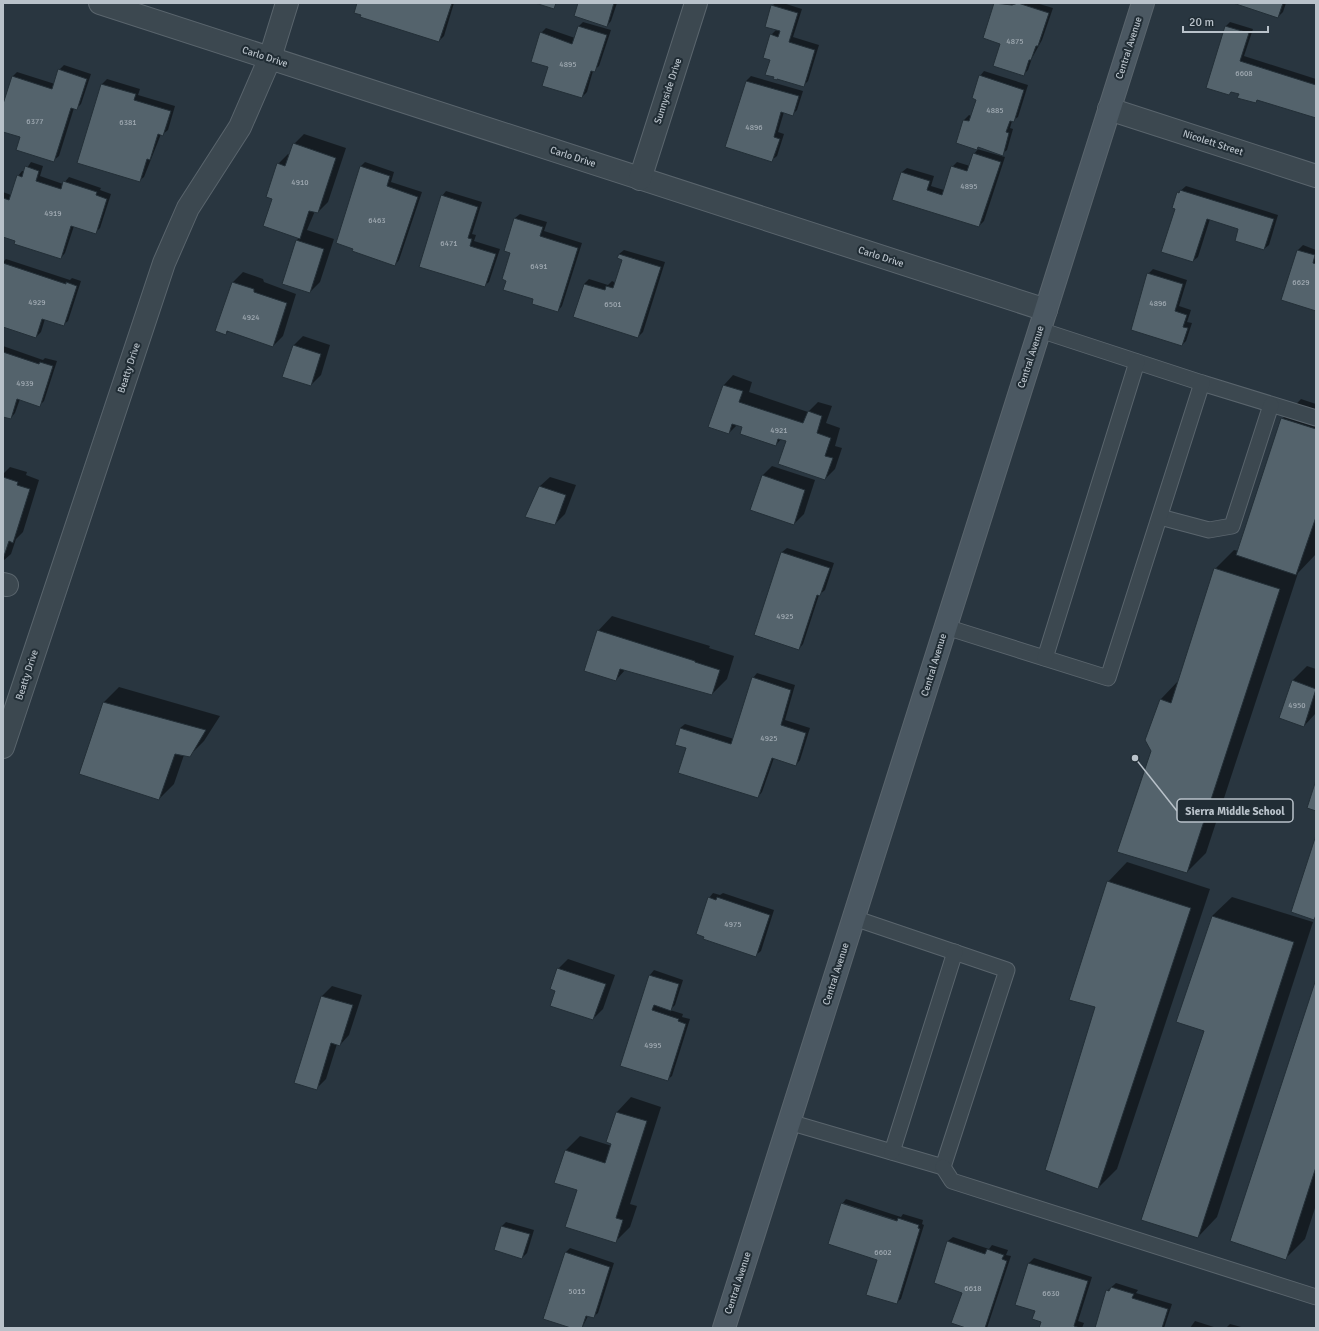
<svg xmlns="http://www.w3.org/2000/svg" width="1319" height="1331" font-family="Signika,sans-serif">
<rect width="100%" height="100%" fill="#293640"/>
<!-- shadow -->
<g fill="#0007" fill-rule="evenodd">
<path d="M358,3H454L444,36L439,41L362,14Z"/>
<path d="M580,3H617L611,21L607,26Z"/>
<path d="M775,3H783L802,9L793,37L819,45L808,81L803,86L775,76L771,59V35L777,29L772,6Z"/>
<path d="M995,3H1036L1053,8L1042,40L1032,58L1028,70L1023,75L1001,43L984,37Z"/>
<path d="M1236,3H1286L1283,12L1278,17Z"/>
<path d="M583,22L611,30L599,66L593,71L587,92L582,97L549,66L541,33L546,28L575,38L579,26Z"/>
<path d="M1230,22L1253,29L1244,56L1316,79V117L1258,99L1255,102L1232,91L1229,94L1226,26Z"/>
<path d="M64,65L91,74L81,104L76,109L74,108L59,156L54,160L21,136L3,131V107L13,76L17,72L55,84L59,70Z"/>
<path d="M984,71L1028,85L1018,117L1012,121L1010,128L1013,129L1007,150L1002,154L979,147L977,149L1005,157L984,221L979,226L893,200L902,172L907,168L934,176L931,186L944,190L952,167L957,162L970,166L974,154L978,149L957,143L964,120L969,115L972,116L977,99L980,76Z"/>
<path d="M751,76L803,91L797,110L792,115L784,112L778,132L784,134L777,156L772,160L746,81Z"/>
<path d="M107,79L140,89L138,95L175,106L168,130L163,134H161L144,177L139,181L78,162L102,84Z"/>
<path d="M304,134L346,148L328,202L318,212L315,211L307,230L334,239L320,282L310,292L283,284L297,240L299,238L273,198L278,164L288,154L290,155L294,144Z"/>
<path d="M31,162L43,166L40,176L63,184L69,177L101,188L100,190L111,194L100,228L95,233L74,226L65,253L61,258L3,235V192L11,195L18,176L22,171H25Z"/>
<path d="M365,162L394,172L391,182L422,192L399,260L395,265L361,166Z"/>
<path d="M1186,186L1278,215L1269,245L1264,249L1240,229L1210,219L1198,257L1193,261L1176,208L1178,193Z"/>
<path d="M446,191L482,202L472,234L476,235L474,241L500,249L489,282L484,286L442,196Z"/>
<path d="M520,214L547,222L544,231L582,243L562,306L558,311L507,280L511,253L505,251L515,218Z"/>
<path d="M1303,245L1316,250V310L1282,299L1298,250Z"/>
<path d="M624,250L665,262L643,332L638,337L574,317L584,284L589,279L608,285L612,281L616,283L624,259L619,254Z"/>
<path d="M6,259L70,280L72,278L81,281L68,321L63,325L45,319L41,332L36,337L3,325V262Z"/>
<path d="M1153,269L1187,280L1179,306L1191,310L1187,322L1192,323L1186,341L1182,345L1148,274Z"/>
<path d="M243,272L263,279L264,282L296,294L283,336L273,346L229,330L226,334L217,331L233,282Z"/>
<path d="M303,336L330,345L321,375L311,385L293,346Z"/>
<path d="M3,346L43,360L45,358L57,361L44,401L39,406L20,399L15,413L11,418L3,415Z"/>
<path d="M733,375L752,382L749,392L808,412L818,402L832,406L826,423L840,428L835,446L842,448L835,469L825,479L787,441L781,439L776,445L738,424L729,433L710,427L724,385Z"/>
<path d="M1301,399L1316,404V554L1298,573L1206,853L1187,872L1161,699L1179,680L1215,569L1234,550L1239,551L1282,419Z"/>
<path d="M772,466L815,480L804,514L794,524L762,476Z"/>
<path d="M10,467L27,472L26,475L39,480L23,532L16,539L11,554L3,561V474Z"/>
<path d="M550,477L576,485L565,514L555,524L540,486Z"/>
<path d="M787,548L834,563L825,590L819,595L803,644L799,649L755,635L782,552Z"/>
<path d="M612,616L710,646L709,648L734,656L727,679L712,694L626,669L616,680L598,631Z"/>
<path d="M1307,666L1316,669V713L1304,726L1292,681Z"/>
<path d="M757,673L795,685L785,720L810,728L800,760L796,765L774,758L762,792L758,797L687,747L680,728L685,724L734,739L753,678Z"/>
<path d="M119,687L220,716L204,741L189,756L184,755L174,784L159,799L80,773L104,702Z"/>
<path d="M1127,862L1210,889L1117,1169L1098,1188L1108,882Z"/>
<path d="M713,893L720,895L723,893L774,910L761,951L756,955L709,898Z"/>
<path d="M1232,897L1313,922L1217,1217L1198,1237L1206,1030L1212,916Z"/>
<path d="M568,959L615,975L603,1009L593,1019L558,969Z"/>
<path d="M654,970L683,980L675,1005L670,1010L683,1014L682,1017L690,1019L672,1076L667,1080L621,1065L650,975Z"/>
<path d="M1316,982V1205L1305,1239L1285,1259Z"/>
<path d="M332,986L362,995L349,1035L340,1045L337,1044L326,1079L316,1089L296,1083L322,996Z"/>
<path d="M631,1097L661,1107L630,1204L637,1206L630,1227L615,1242L579,1189L566,1150L580,1136L612,1146V1143L607,1142L617,1112Z"/>
<path d="M846,1199L901,1217L903,1214L923,1220L922,1224L924,1225L901,1299L896,1303L879,1259L842,1204ZM843,1203L902,1222L901,1224L843,1205Z"/>
<path d="M506,1222L534,1230L527,1253L522,1258L502,1226Z"/>
<path d="M953,1237L989,1249L992,1245L1008,1250L1006,1255L1011,1256L987,1328H969L963,1292L935,1283L948,1241Z"/>
<path d="M570,1248L614,1263L598,1313L593,1317L588,1316L582,1328H575L565,1253Z"/>
<path d="M1034,1258L1092,1277L1078,1321L1084,1323L1082,1328H1040L1042,1321L1036,1310L1016,1304L1029,1263Z"/>
<path d="M1116,1283L1138,1290L1136,1293L1172,1304L1164,1328H1096L1107,1291Z"/>
<path d="M1195,1321L1217,1328H1190Z"/>
<path d="M1230,1324L1245,1328H1226Z"/>
</g>
<!-- building -->
<g fill="#54636c" stroke="#232f37">
<path d="M357,3H452L439,42L360,17L361,15L354,13Z"/>
<path d="M535,3H556L554,9Z"/>
<path d="M578,3H614L607,27L574,16Z"/>
<path d="M994,3L1012,5L1018,3L1049,13L1038,46H1036L1031,60H1029L1024,76L993,66L1000,44L983,38Z"/>
<path d="M1233,3H1283L1278,18Z"/>
<path d="M771,5L798,13L789,42L815,50L804,87L777,79V80L773,79L774,77L765,75L770,60L763,58L770,34L778,37L780,31L765,27Z"/>
<path d="M578,26L607,35L595,72L591,71L582,98L542,86L548,67L531,62L540,32L572,44Z"/>
<path d="M1225,26L1249,33L1240,61L1316,85V118L1257,100L1256,103L1237,98L1239,94L1231,92L1229,95L1206,88Z"/>
<path d="M58,69L87,79L77,110L71,108L54,162L16,150L20,137L3,132V104L12,76L52,89Z"/>
<path d="M979,75L1024,90L1014,122L1010,121L1006,132L1009,133L1003,156L978,147L977,150L956,143L963,120L969,121L976,100L972,98Z"/>
<path d="M746,81L799,96L793,116L781,112L774,137L780,139L772,162L725,147Z"/>
<path d="M101,84L136,94L134,100L171,111L163,136L158,134L150,160L147,159L140,182L77,163Z"/>
<path d="M293,143L336,158L318,213L309,211L300,239L263,226L272,199L266,197L277,163L285,166Z"/>
<path d="M973,153L1001,162L979,227L892,200L901,172L930,181L927,190L942,195L951,166L967,171Z"/>
<path d="M25,166L39,171L36,181L61,189L63,181L97,192L96,195L107,199L96,234L71,226L61,259L14,244L15,241L3,237V198L9,200L17,175L22,177Z"/>
<path d="M360,166L390,176L387,186L418,197L395,266L352,251L353,249L336,243Z"/>
<path d="M1180,190L1274,219L1264,250L1235,241L1238,229L1207,219L1193,262L1161,252L1175,209L1172,208L1177,192L1179,193Z"/>
<path d="M441,195L478,207L468,238L472,239L470,246L496,254L485,287L419,267Z"/>
<path d="M514,218L543,227L540,236L578,248L558,312L532,304L533,299L503,290L506,281L502,279L510,253L504,251Z"/>
<path d="M296,240L324,249L310,293L282,284Z"/>
<path d="M1297,250L1315,255L1313,263L1316,264V311L1281,300Z"/>
<path d="M619,254L661,267L638,338L573,317L584,284L605,290L606,286L613,288L622,260L617,258Z"/>
<path d="M3,263L66,284V282L77,286L64,326L42,319L36,338L3,327Z"/>
<path d="M1147,273L1183,284L1175,311L1187,315L1183,327L1188,328L1182,346L1131,330Z"/>
<path d="M232,282L254,289V292L287,303L273,347L227,331L226,335L215,331Z"/>
<path d="M293,345L321,354L311,386L282,377Z"/>
<path d="M3,352L39,364L40,362L53,366L40,407L17,399L11,419L3,417Z"/>
<path d="M723,385L743,391L739,402L803,423L808,411L822,416L817,433L831,438L825,456L833,458L825,480L778,464L786,441L778,439L776,446L740,434L742,427L732,424L729,434L708,427Z"/>
<path d="M1281,418L1316,429V517L1296,575L1236,555Z"/>
<path d="M762,475L805,490L794,525L750,510Z"/>
<path d="M3,477L18,482L17,485L30,489L13,543L9,541L3,559Z"/>
<path d="M539,486L566,495L555,525L525,517Z"/>
<path d="M781,552L830,568L820,596L817,595L799,650L754,635Z"/>
<path d="M1214,568L1280,589L1187,873L1117,852L1151,751L1145,740L1160,699L1171,703Z"/>
<path d="M597,630L695,661V662L720,670L712,695L620,669L616,681L584,671Z"/>
<path d="M752,677L791,690L781,725L806,733L796,766L772,758L758,798L678,773L686,748L675,745L680,728L731,744Z"/>
<path d="M1292,680L1316,689L1304,727L1279,718Z"/>
<path d="M103,702L206,730L190,757L175,754L159,800L79,774Z"/>
<path d="M1316,780V811L1307,808Z"/>
<path d="M1316,835V915L1314,920L1291,912Z"/>
<path d="M1107,881L1191,908L1098,1189L1045,1170L1095,1007L1069,1000Z"/>
<path d="M708,897L716,900L717,897L770,915L756,957L703,939L704,937L696,934Z"/>
<path d="M1212,916L1294,942L1198,1238L1141,1220L1204,1031L1176,1022Z"/>
<path d="M557,968L606,984L593,1020L550,1006L555,991L550,989Z"/>
<path d="M649,975L679,984L671,1011L654,1005L652,1010L679,1019L678,1021L686,1024L668,1081L620,1066Z"/>
<path d="M1316,979V1167L1286,1260L1230,1241Z"/>
<path d="M321,996L353,1005L340,1046L331,1043L317,1090L294,1083Z"/>
<path d="M616,1112L647,1121L616,1218L623,1220L616,1243L565,1227L577,1190L554,1183L565,1150L605,1163L611,1144L606,1142Z"/>
<path d="M841,1203L897,1221L898,1218L919,1225L918,1228L920,1229L897,1304L866,1295L877,1260L828,1244Z"/>
<path d="M501,1226L530,1234L522,1259L494,1250Z"/>
<path d="M947,1241L985,1254L987,1249L1004,1255L1002,1259L1007,1261L985,1328H966L951,1323L962,1293L934,1283Z"/>
<path d="M565,1252L610,1267L594,1318L586,1316L582,1328H571L543,1319Z"/>
<path d="M1028,1263L1088,1281L1074,1326L1080,1328H1039L1041,1322L1032,1319L1035,1311L1015,1305Z"/>
<path d="M1111,1287L1134,1294L1132,1298L1168,1309L1162,1328H1095L1106,1290L1109,1291Z"/>
</g>
<g fill="none" stroke-linecap="round" stroke-linejoin="round">
<!-- lane casing -->
<g stroke="#5a656d" stroke-width="17">
<g id="lane">
<path d="M1202,383L1316,418"/>
<path d="M1160,517L1209,530L1232,526L1271,405"/>
<path d="M946,627L1108,678L1202,383L1040,330"/>
<path d="M1045,658L1137,362"/>
<path d="M789,1122L943,1167L1007,970L854,918"/>
<path d="M892,1152L955,952"/>
<path d="M943,1167L952,1181L1316,1297"/>
</g>
</g>
<!-- street casing -->
<g stroke="#5a656d" stroke-width="24">
<g id="street">
<path d="M100,3L1046,310"/>
<path d="M1109,109L1316,176"/>
<path d="M640,179L696,3"/>
<path d="M3,584L7,585"/>
<path d="M3,747L164,263L188,208L240,127L270,58L287,3"/>
</g>
</g>
<!-- secondary casing -->
<g stroke="#5a656d" stroke-width="24">
<path id="secondary" d="M724,1328L1143,3"/>
</g>
<!-- lane -->
<use href="#lane" stroke="#3c4850" stroke-width="15"/>
<!-- street -->
<use href="#street" stroke="#3c4850" stroke-width="22"/>
<!-- secondary -->
<use href="#secondary" stroke="#4b5862" stroke-width="22"/>
</g>
<g text-anchor="middle" dominant-baseline="central" stroke-width="4" stroke-linejoin="round" paint-order="stroke">
<!-- number labels -->
<g font-size="8" fill="#a0aab2">
<text x="1015" y="41">4875</text>
<text x="568" y="64">4895</text>
<text x="1244" y="73">6608</text>
<text x="995" y="110">4885</text>
<text x="35" y="121">6377</text>
<text x="128" y="122">6381</text>
<text x="754" y="127">4896</text>
<text x="300" y="182">4910</text>
<text x="969" y="186">4895</text>
<text x="53" y="213">4919</text>
<text x="377" y="220">6463</text>
<text x="449" y="243">6471</text>
<text x="539" y="266">6491</text>
<text x="1301" y="282">6629</text>
<text x="37" y="302">4929</text>
<text x="1158" y="303">4896</text>
<text x="613" y="304">6501</text>
<text x="251" y="317">4924</text>
<text x="25" y="383">4939</text>
<text x="779" y="430">4921</text>
<text x="785" y="616">4925</text>
<text x="1297" y="705">4950</text>
<text x="769" y="738">4925</text>
<text x="733" y="924">4975</text>
<text x="653" y="1045">4995</text>
<text x="883" y="1252">6602</text>
<text x="973" y="1288">6618</text>
<text x="577" y="1291">5015</text>
<text x="1051" y="1293">6630</text>
</g>
<!-- street labels -->
<g font-size="10" fill="#b9c2ca" stroke="#212d35">
<text transform="translate(1129 48) rotate(-72)">Central Avenue</text>
<text transform="translate(265 57) rotate(18)">Carlo Drive</text>
<text transform="translate(668 91) rotate(-72)">Sunnyside Drive</text>
<text transform="translate(1213 143) rotate(18)">Nicolett Street</text>
<text transform="translate(573 157) rotate(18)">Carlo Drive</text>
<text transform="translate(881 257) rotate(18)">Carlo Drive</text>
<text transform="translate(1031 357) rotate(-72)">Central Avenue</text>
<text transform="translate(129 368) rotate(-72)">Beatty Drive</text>
<text transform="translate(934 665) rotate(-73)">Central Avenue</text>
<text transform="translate(27 675) rotate(-72)">Beatty Drive</text>
<text transform="translate(836 974) rotate(-72)">Central Avenue</text>
<text transform="translate(738 1283) rotate(-72)">Central Avenue</text>
</g>
</g>
<!-- callouts -->
<path fill="none" stroke="#b9c2ca" stroke-width="1.5" d="M1135 758L1177 811"/>
<circle fill="#b9c2ca" stroke="#212d35" stroke-width="1.5" cx="1135" cy="758" r="4"/>
<rect fill="#212d35" stroke="#b9c2ca" stroke-width="1.5" x="1177" y="799" width="116" height="23" rx="4"/>
<g font-size="11" text-anchor="middle" font-weight="bold" fill="#b9c2ca">
<text x="1235" y="815">Sierra Middle School</text>
</g>
<!-- border -->
<rect width="1319" height="1331" fill="none" stroke="#b9c2ca" stroke-width="8"/>
<!-- scale -->
<path d="M1183 26v6h85v-6" fill="none" stroke="#b9c2ca" stroke-width="2"/>
<text x="1189" y="26" font-size="12" fill="#b9c2ca" stroke="#212d35" stroke-width="3" paint-order="stroke">20 m</text>
</svg>
